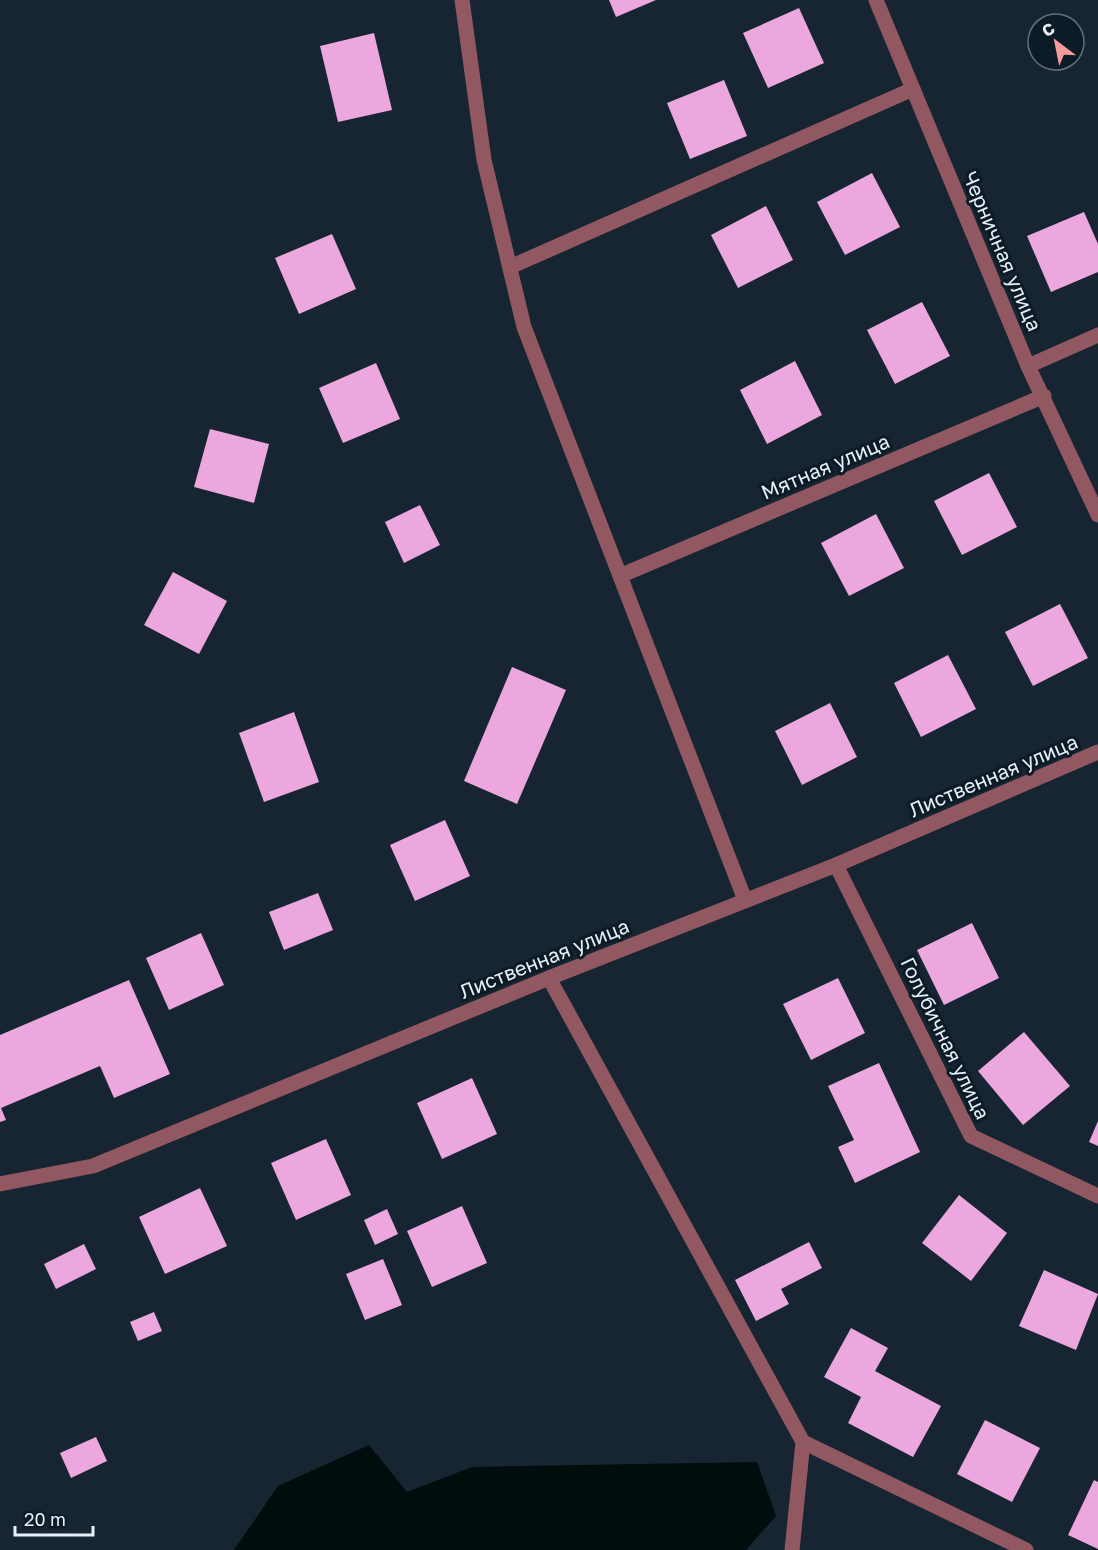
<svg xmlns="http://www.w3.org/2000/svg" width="1098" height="1550" font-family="'Golos Text',sans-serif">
<rect width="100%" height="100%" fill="#162531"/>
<!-- water -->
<path fill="#010c0c" d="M369,1445L407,1492L472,1467L757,1462L776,1516L746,1550H234L278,1486Z"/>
<!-- building -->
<g fill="#eca7df">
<path d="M609,0H656L616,17Z"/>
<path d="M799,8L824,63L768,88L743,33Z"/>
<path d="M374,33L392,110L338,122L320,46Z"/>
<path d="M724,80L747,136L690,159L667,103Z"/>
<path d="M872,173L900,227L845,255L817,202Z"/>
<path d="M766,206L793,260L738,288L711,235Z"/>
<path d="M1084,212L1098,244V272L1051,292L1027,236Z"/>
<path d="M332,234L356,289L299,314L275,258Z"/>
<path d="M922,302L950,356L895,384L867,330Z"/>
<path d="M795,361L822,415L767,444L740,390Z"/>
<path d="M376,363L400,419L343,443L319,388Z"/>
<path d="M210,429L269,444L254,503L194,487Z"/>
<path d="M989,473L1017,527L962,555L934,501Z"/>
<path d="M420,505L440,545L404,563L385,522Z"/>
<path d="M876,514L904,568L849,596L821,543Z"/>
<path d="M173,572L227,601L199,654L144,625Z"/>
<path d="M1060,604L1088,658L1033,686L1005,632Z"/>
<path d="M948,655L976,709L921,737L894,683Z"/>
<path d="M512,667L566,690L517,804L464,781Z"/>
<path d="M830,703L857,757L802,785L775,731Z"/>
<path d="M294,712L319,782L264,802L239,733Z"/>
<path d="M445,820L470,876L415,901L390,845Z"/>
<path d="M318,893L333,930L284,950L269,912Z"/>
<path d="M972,923L999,978L944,1005L917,950Z"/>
<path d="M201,933L224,985L169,1010L146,958Z"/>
<path d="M838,978L865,1033L811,1060L783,1004Z"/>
<path d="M129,980L170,1074L114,1098L100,1066L1,1108L6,1120L0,1122V1035Z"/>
<path d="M1024,1032L1070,1086L1023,1125L978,1071Z"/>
<path d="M879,1063L920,1152L855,1183L838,1147L854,1140L828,1086Z"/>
<path d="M472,1078L497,1134L442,1159L417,1103Z"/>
<path d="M1098,1121V1146L1089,1142Z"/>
<path d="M326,1139L351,1195L296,1220L271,1163Z"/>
<path d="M200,1188L227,1246L165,1274L139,1217Z"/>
<path d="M959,1195L1007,1233L971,1281L922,1243Z"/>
<path d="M462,1206L487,1263L432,1287L407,1231Z"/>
<path d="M387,1209L398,1234L375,1245L364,1220Z"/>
<path d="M809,1242L822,1268L781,1289L789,1304L756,1321L735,1280Z"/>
<path d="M84,1244L96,1269L56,1289L44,1264Z"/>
<path d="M383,1259L402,1305L365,1320L346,1274Z"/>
<path d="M1044,1270L1098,1294L1076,1350L1019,1326Z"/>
<path d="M154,1312L162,1331L138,1341L130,1322Z"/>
<path d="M851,1328L888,1348L875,1371L941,1406L913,1457L848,1423L861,1397L824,1377Z"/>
<path d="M985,1420L1040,1448L1012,1502L957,1474Z"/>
<path d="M96,1437L107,1461L71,1478L60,1453Z"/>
<path d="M1094,1480L1098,1482V1549L1068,1535Z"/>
</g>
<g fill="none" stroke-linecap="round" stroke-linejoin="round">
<!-- street -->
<g stroke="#915862" stroke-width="15">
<path d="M462,0L484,160L524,327L745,900"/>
<path d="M876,0L1028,366L1098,515"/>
<path d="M510,267L913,89"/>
<path d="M1028,366L1098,335"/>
<path d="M622,575L1044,396"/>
<path d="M836,865L971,1136L1098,1196"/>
<path d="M549,978L803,1442L1026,1550"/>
<path d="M0,1184L93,1166L549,978L836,865L1098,752"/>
<path d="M792,1550L803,1442"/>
</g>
</g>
<g text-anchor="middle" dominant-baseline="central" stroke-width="6" stroke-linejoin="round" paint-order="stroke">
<!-- street labels -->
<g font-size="20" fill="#e6f0f9" stroke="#0d1b27">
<text transform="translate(1003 251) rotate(67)">Черничная улица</text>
<text transform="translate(825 466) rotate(-23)">Мятная улица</text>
<text transform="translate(993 775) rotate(-23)">Лиственная улица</text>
<text transform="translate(544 958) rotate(-22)">Лиственная улица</text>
<text transform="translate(946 1038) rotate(64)">Голубичная улица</text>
</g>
</g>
<!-- north arrow -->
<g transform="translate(1056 42) rotate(328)"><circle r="28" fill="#0d1b27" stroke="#64707b" stroke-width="1.5"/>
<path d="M0-4.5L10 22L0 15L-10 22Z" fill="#f59b9b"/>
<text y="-9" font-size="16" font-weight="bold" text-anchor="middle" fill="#e6f0f9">С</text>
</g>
<!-- scale -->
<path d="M15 1526v9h78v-9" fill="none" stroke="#e6f0f9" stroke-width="3"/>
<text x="24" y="1526" font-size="18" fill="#e6f0f9" stroke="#0d1b27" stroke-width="4.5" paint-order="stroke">20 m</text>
</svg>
